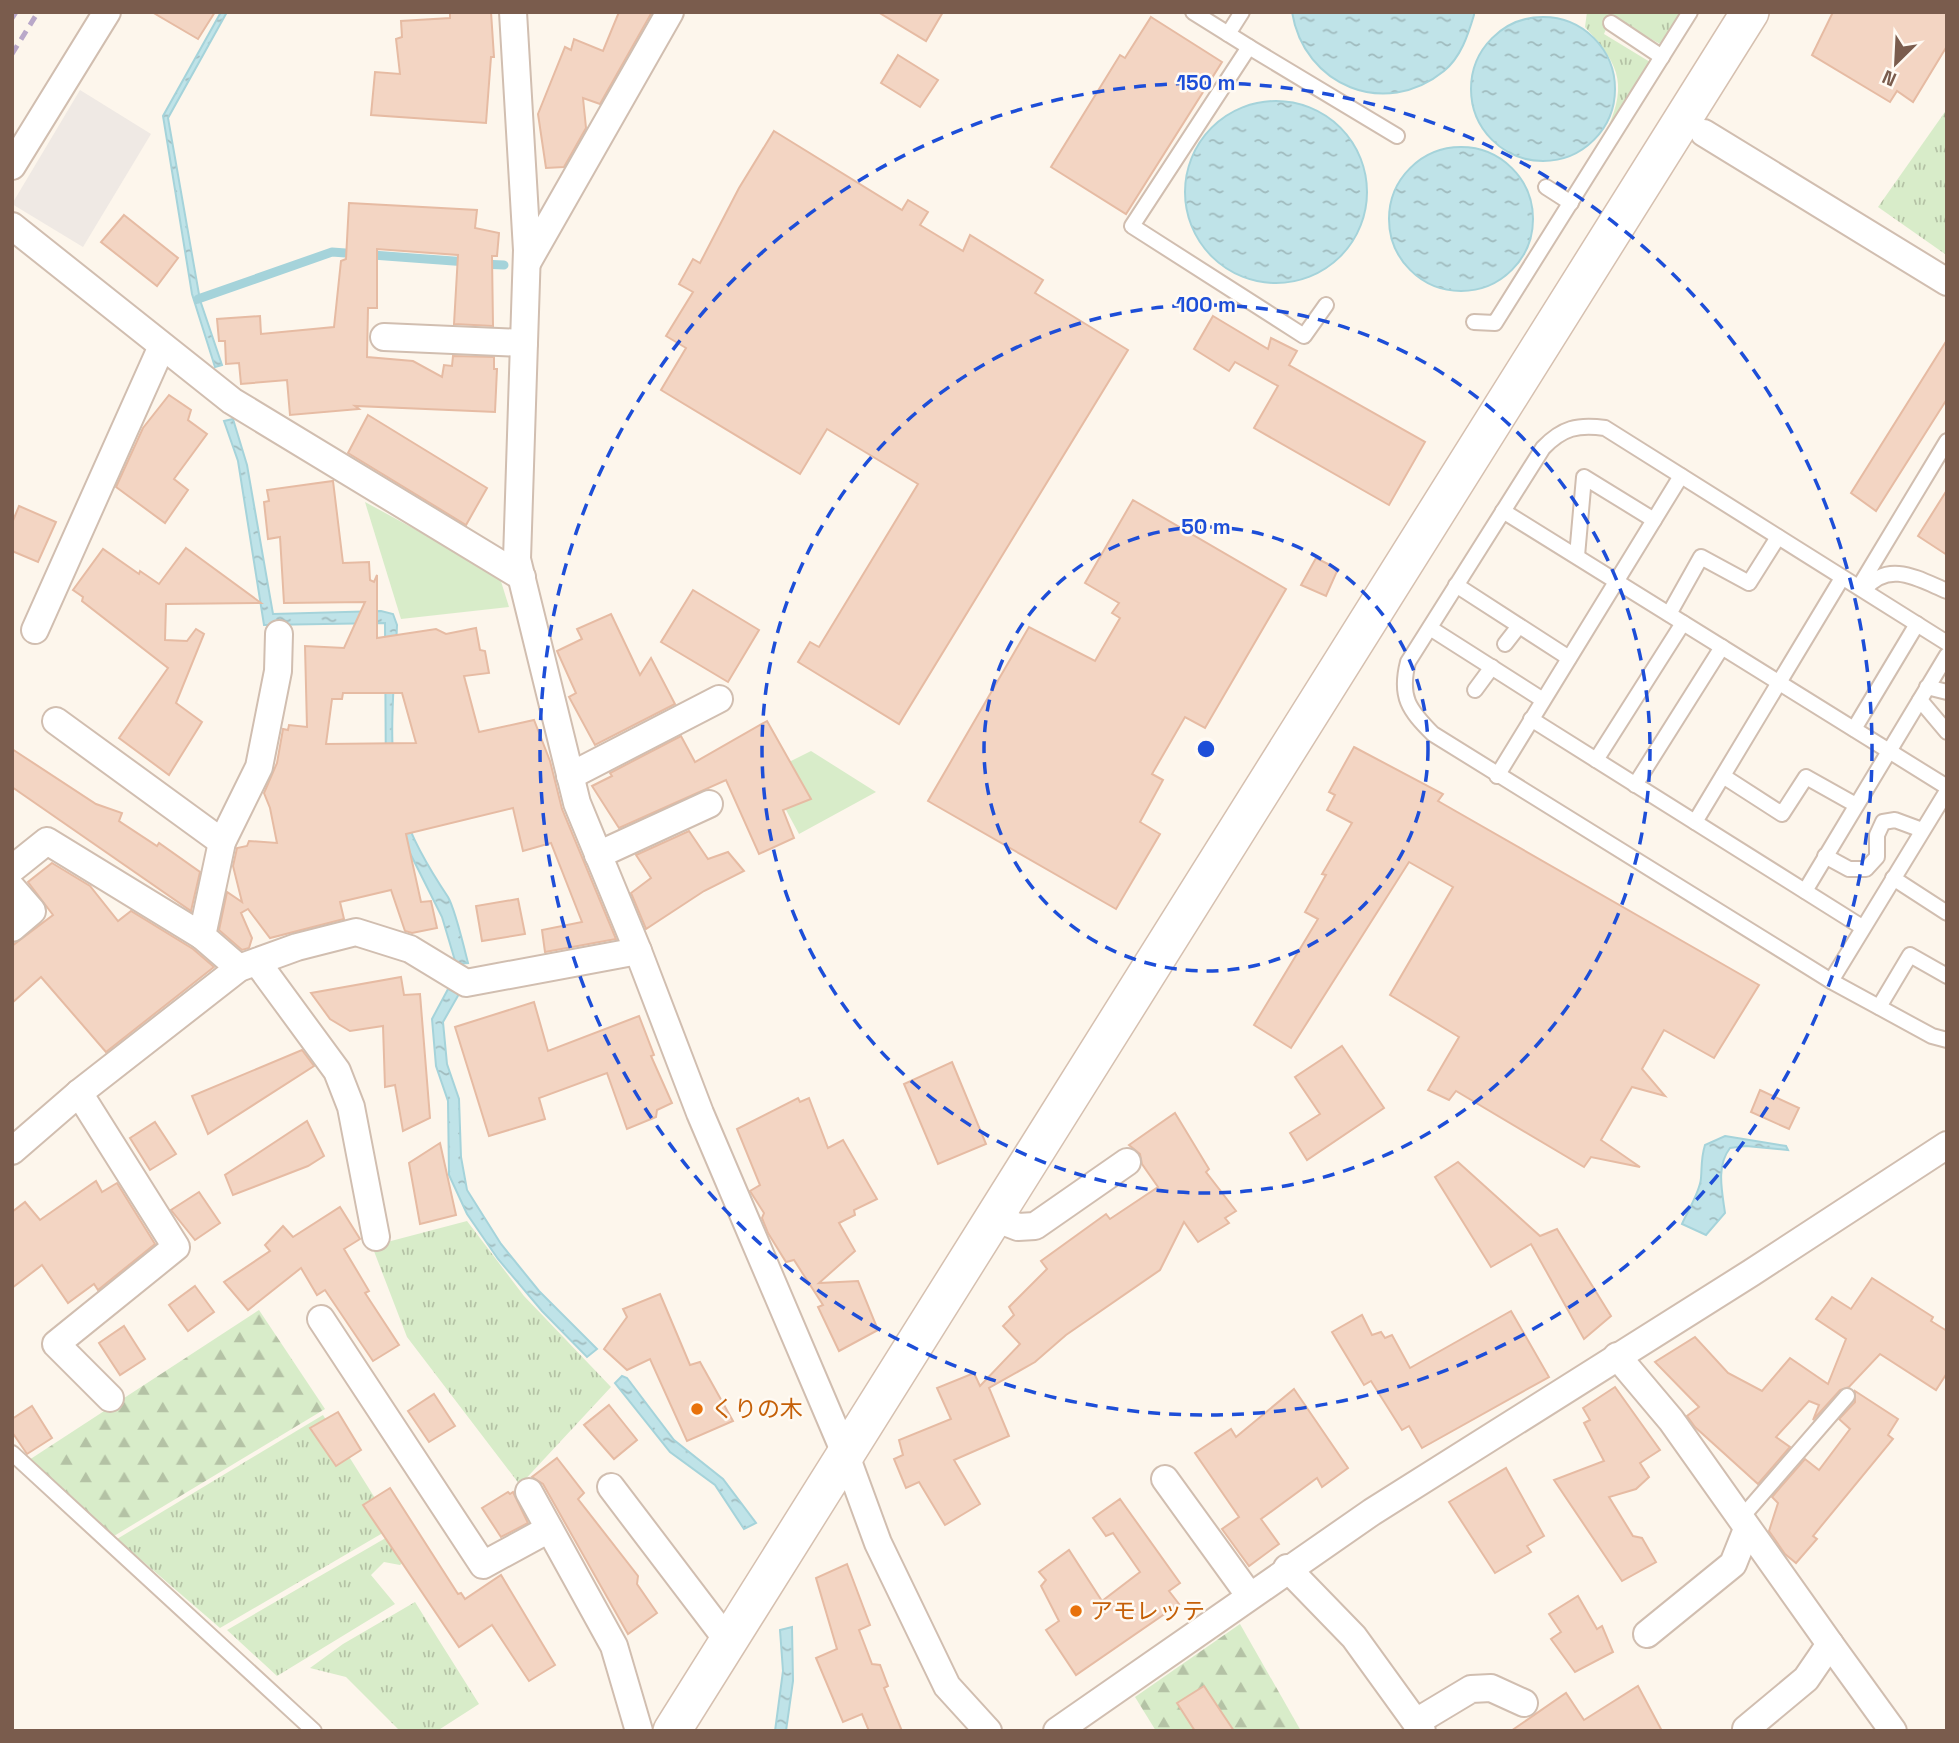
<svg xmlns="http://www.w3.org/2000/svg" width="1959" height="1743" font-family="'Space Grotesk','Noto Sans JP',sans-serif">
<defs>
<pattern id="grass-tufts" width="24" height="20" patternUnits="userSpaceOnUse" patternTransform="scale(1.75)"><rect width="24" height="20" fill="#d8ecc9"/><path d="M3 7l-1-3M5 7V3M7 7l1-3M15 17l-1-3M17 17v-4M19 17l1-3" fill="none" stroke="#b4c2a5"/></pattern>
<pattern id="forest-firs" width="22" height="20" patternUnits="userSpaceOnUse" patternTransform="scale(1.75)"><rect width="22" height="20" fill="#d8ecc9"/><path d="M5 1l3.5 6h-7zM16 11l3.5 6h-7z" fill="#b4c2a5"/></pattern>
<pattern id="water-ripples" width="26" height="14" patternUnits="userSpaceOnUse" patternTransform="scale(1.75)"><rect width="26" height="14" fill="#bfe3e8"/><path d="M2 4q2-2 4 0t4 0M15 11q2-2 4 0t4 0" fill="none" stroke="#a0bbbe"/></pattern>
</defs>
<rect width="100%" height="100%" fill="#fdf6ec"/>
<!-- industrial -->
<path fill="#efe9e4" d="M80,90L151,134L83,247L12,204Z"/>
<!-- grass -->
<g fill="url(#grass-tufts)">
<path d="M1587,12H1682L1662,45L1611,17L1604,34L1650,62L1604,137C1627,87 1623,68 1585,27Z"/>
<path d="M1947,109V252L1945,254L1878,207Z"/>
<path d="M467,1221L524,1296L611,1387L520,1485L407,1337L372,1246Z"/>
<path d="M323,1415L393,1527L220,1628L117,1539Z"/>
<path d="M396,1532L412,1554L400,1565L384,1562L371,1575L395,1604L277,1676L227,1630Z"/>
<path d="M415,1602L479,1704L437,1731H400L346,1677L310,1668L343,1644Z"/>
</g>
<!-- forest -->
<g fill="url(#forest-firs)">
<path d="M259,1310L325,1409L114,1536L29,1460Z"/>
<path d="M1240,1624L1301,1731H1156L1135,1697Z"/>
</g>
<!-- garden -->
<g fill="#d8ecc9">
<path d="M365,502L499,575L509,607L401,619Z"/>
<path d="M811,751L876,792L799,834L772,784L739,787Z"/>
</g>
<!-- water -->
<g fill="url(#water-ripples)" stroke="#a5d3da" stroke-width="2">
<path d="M221,12H227L168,118L200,300L222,365L215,367L192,294L163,116Z"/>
<path d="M1292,12H1474V15C1468,35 1461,57 1444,71C1385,119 1304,86 1292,12Z"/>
<circle cx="1543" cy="89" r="72"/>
<circle cx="1276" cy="192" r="91"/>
<circle cx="1461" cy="219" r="72"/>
<path d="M233,419L247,465L273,614L381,611L393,614L397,625C395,685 384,755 404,813C413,843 432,873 448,897C455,909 464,947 468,963L456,964L442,917L399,831L386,793L385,623L264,625L238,461L224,421Z"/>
<path d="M448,989L459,994L443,1022L447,1064L459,1099L461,1157L467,1190L501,1244L539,1291L597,1349L587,1357L542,1311L498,1259L467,1214L449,1175L448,1101L436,1066L432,1019Z"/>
<path d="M1725,1136L1786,1146L1788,1150L1746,1146L1730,1148C1716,1166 1722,1191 1725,1213L1706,1235L1682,1224C1688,1210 1700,1192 1701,1178C1702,1165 1701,1158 1705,1145Z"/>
<path d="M622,1376L627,1378L674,1440L723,1479L756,1523L744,1529L715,1485L670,1452L615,1383Z"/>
<path d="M792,1627L793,1681L786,1731H775L783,1671L780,1630Z"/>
</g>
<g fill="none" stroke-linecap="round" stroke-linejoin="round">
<!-- stream -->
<g stroke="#a5d3da" stroke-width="9">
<path d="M481,264L504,265"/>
<path d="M198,299L332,252L467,262"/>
</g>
</g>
<!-- building -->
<g fill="#f3d5c3" stroke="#e6bba3" stroke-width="2" fill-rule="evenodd">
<path d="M152,12H215L198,39Z"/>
<path d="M450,12H491L494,57H491L486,123L371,115L375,72L400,74L396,39L402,37L401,21L450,18Z"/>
<path d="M619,12H652L600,104L583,98L586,128L564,167L546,168L538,114L565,47L571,50L574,39L603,51Z"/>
<path d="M878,12H943L926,41Z"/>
<path d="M1833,12H1947V46L1913,102L1897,91L1890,102L1812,55Z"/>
<path d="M1151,17L1222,62L1126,214L1051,167L1120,55L1125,58Z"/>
<path d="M898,55L938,80L920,107L881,83Z"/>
<path d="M774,131L902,210L908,200L928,212L920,225L963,251L970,235L1043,280L1035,293L1128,350L899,724L798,662L810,642L819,647L918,484L827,429L800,474L661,390L686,348L666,336L693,292L679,284L693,259L700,263L739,188Z"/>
<path d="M349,203L477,210L475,228L499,233L497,256H492L493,326L454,324L458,255L377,249V308H368L367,357L413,361L442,377L444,365L452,366L453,356L494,357V369H497L495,412L355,406L359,409L290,415L287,380L241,384L239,363L226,364L225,341H219L217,319L260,316L261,334L334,327L341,261L346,259Z"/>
<path d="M124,215L178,258L157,286L101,242Z"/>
<path d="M1213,316L1268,349L1271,338L1297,351L1289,365L1425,442L1389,505L1254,428L1278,386L1235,362L1229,371L1194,349Z"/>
<path d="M1947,340V399L1876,511L1851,493Z"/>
<path d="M169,395L191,410L188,420L207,434L174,479L188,490L165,523L116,487L143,428Z"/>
<path d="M368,415L487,488L466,525L348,453Z"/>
<path d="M333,481L343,563L369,562L370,580L374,582L377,575V638L436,629L446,634L476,628L480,650L485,651L489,673L464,676L479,732L534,720L550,761L562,809L616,939L545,952L542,930L582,922L551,843L523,851L513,808L406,834L421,902L431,901L437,928L412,933L405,931L391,890L340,902L344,919L270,938L248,909L241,913L252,938L249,948L242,950L219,930L227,892L242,902L233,866L237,848L247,846L249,841L277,843L270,808L264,793L277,763L283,729L288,730L289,725L307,727L305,646L344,648L365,602L284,603L280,537L268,539L264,502L269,501L267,490ZM343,693H402L416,743L326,744L332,699H342Z"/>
<path d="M1947,490V555L1918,536Z"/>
<path d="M1133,500L1286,589L1205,728L1185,717L1152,774L1163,780L1140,822L1160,834L1116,909L928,801L1029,627L1095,661L1120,618L1112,613L1119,603L1085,583Z"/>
<path d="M19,506L56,522L38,562L12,551V523Z"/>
<path d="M186,548L261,603L166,604L165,640L187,641L196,629L204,634L176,703L202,722L169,775L119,738L168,668L82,601L83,597L73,590L103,549L139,574L140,571L159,584Z"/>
<path d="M1316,558L1338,569L1326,596L1301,585Z"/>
<path d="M693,590L759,630L728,682L661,642Z"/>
<path d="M611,614L640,675L651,658L675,704L595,745L569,697L576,693L557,651L582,639L577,629Z"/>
<path d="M767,721L811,799L783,810L794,838L759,854L726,780L619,828L592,786L612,776L610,773L681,736L695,762Z"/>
<path d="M1354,747L1443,794L1438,801L1759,985L1714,1058L1664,1030L1642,1069L1665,1096L1632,1087L1601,1140L1640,1167L1591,1157L1584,1167L1456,1091L1449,1100L1428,1090L1459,1037L1390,995L1453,887L1409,862L1291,1048L1254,1025L1318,919L1305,912L1326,875L1322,874L1352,823L1327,810L1335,795L1329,792Z"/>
<path d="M12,749L96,804L122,813L119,821L157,846L159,843L200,872L191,911L12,787Z"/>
<path d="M689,831L708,859L728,852L744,871L704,891L646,929L631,893L651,878L636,855Z"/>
<path d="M52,863L90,886L118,921L131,911L193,949L214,967L106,1052L41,977L12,1003V946L53,915L28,882Z"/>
<path d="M518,899L525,934L482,941L476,906Z"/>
<path d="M401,977L404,995L420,994L430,1118L403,1131L395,1085L385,1087L383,1026L350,1031L330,1019L311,993Z"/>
<path d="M534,1002L548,1051L639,1016L654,1055L651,1056L672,1103L657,1110L656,1117L627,1129L607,1073L539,1098L545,1119L489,1136L455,1027Z"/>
<path d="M1342,1046L1384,1108L1307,1160L1290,1133L1320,1114L1295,1077Z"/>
<path d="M302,1050L314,1066L208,1134L192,1096Z"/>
<path d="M952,1062L986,1144L938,1164L904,1084Z"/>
<path d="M1760,1090L1799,1108L1789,1129L1751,1112Z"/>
<path d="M798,1098L800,1102L809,1098L828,1148L843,1140L877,1199L854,1210L855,1215L839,1223L855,1251L819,1283L858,1281L878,1330L839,1351L818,1307L823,1305L794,1260L786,1262L768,1233L762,1218L764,1213L750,1191L760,1185L737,1129Z"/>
<path d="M1175,1113L1209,1169L1206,1172L1236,1211L1225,1218L1229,1223L1198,1242L1184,1222L1160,1270L1066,1335L1035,1362L989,1388L1009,1436L954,1460L980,1504L945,1525L919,1482L906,1488L894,1459L903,1455L899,1440L951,1419L937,1388L974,1373L980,1386L1020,1344L1003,1326L1014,1315L1009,1307L1047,1269L1041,1261L1106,1214L1110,1219L1158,1187L1142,1164L1140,1154L1129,1145Z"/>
<path d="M307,1121L324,1156L308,1166L233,1195L225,1175Z"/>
<path d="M155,1122L176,1154L150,1170L130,1138Z"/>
<path d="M440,1143L456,1215L420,1224L409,1163Z"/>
<path d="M1458,1162L1540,1236L1557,1229L1611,1316L1584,1339L1531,1244L1491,1267L1435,1177Z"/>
<path d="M96,1181L102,1192L117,1183L155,1244L98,1290L94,1284L68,1303L42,1265L12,1288V1212L25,1202L40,1220Z"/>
<path d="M199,1192L220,1223L195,1240L171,1210Z"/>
<path d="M340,1207L360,1239L344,1249L369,1291L365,1293L399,1345L373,1361L325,1290L317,1295L301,1268L248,1310L224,1282L270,1251L265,1245L283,1226L293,1237Z"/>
<path d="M1872,1278L1933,1317L1931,1321L1947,1331V1373L1936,1390L1880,1354L1849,1387L1840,1390L1813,1420L1819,1405L1809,1401L1776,1437L1790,1447L1758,1484L1695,1427L1687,1416L1699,1407L1655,1362L1695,1337L1728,1373L1762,1391L1790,1358L1828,1384L1846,1339L1816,1319L1832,1297L1851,1309Z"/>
<path d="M195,1286L214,1312L188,1331L169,1305Z"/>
<path d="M660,1294L690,1365L700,1362L733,1421L687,1441L650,1359L627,1370L604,1349L627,1317L623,1309Z"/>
<path d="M1511,1311L1549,1377L1422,1448L1409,1426L1402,1430L1371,1381L1364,1385L1332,1332L1362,1315L1372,1335L1381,1332L1385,1338L1392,1335L1410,1368Z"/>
<path d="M124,1326L145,1359L120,1375L99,1343Z"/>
<path d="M1615,1387L1660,1450L1640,1463L1649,1477L1636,1489L1609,1497L1633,1536L1642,1538L1656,1562L1622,1581L1554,1480L1604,1461L1584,1423L1590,1420L1583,1408Z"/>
<path d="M1294,1389L1348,1468L1322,1487L1317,1478L1261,1519L1279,1544L1249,1566L1222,1529L1239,1517L1195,1453L1231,1429L1236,1437Z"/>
<path d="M1855,1391L1898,1419L1888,1435L1893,1439L1813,1536L1817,1539L1796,1563L1785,1554L1769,1531L1778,1503L1772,1497L1805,1459L1819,1470L1850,1429L1839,1419L1855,1402Z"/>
<path d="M434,1394L455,1426L429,1442L408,1411Z"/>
<path d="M609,1405L637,1440L614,1459L584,1425Z"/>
<path d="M32,1406L52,1438L27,1454L12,1432V1419Z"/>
<path d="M338,1412L361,1450L336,1466L310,1428Z"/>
<path d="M557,1458L584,1493L578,1499L638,1576L637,1584L657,1613L628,1634L543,1484L532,1477Z"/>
<path d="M1506,1468L1544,1536L1527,1546L1531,1552L1495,1573L1449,1502Z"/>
<path d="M390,1488L458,1594L461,1593L465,1599L501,1575L555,1665L529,1681L492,1625L459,1647L363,1505Z"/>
<path d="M508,1492L510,1494L513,1492L528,1523L501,1537L482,1508Z"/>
<path d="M1120,1499L1180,1583L1169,1591L1179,1604L1076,1675L1046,1630L1059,1621L1041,1586L1046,1580L1039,1572L1069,1550L1102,1601L1140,1572L1113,1533L1106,1536L1093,1518Z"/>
<path d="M847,1564L870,1625L859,1630L872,1664L880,1665L888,1686L884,1688L902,1731H869L862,1714L843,1722L816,1658L837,1649L816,1578Z"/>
<path d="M1578,1596L1597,1629L1602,1626L1613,1652L1575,1672L1551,1639L1561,1632L1549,1614Z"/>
<path d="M1204,1686L1234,1731H1195L1177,1703Z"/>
<path d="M1638,1686L1662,1731H1511L1566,1693L1584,1720Z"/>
</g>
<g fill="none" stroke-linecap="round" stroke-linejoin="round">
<!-- lane casing -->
<g stroke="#d1beb0" stroke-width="18">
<g id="lane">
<path d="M1193,12L1249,47L1132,226L1304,336L1326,305"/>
<path d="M1611,23L1662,57"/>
<path d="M1228,34L1242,12"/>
<path d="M1249,47L1397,136"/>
<path d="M1546,187L1571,203"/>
<path d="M1474,322L1495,323L1690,12"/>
<path d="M1503,511L1947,787"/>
<path d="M1577,556L1584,477L1654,520"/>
<path d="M1456,585L1569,658"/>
<path d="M1859,587L1947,441"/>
<path d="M1865,589C1889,560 1918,579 1947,591"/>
<path d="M1669,614L1701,557L1749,583L1778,537"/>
<path d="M1430,628L1543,700"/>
<path d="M1947,643L1605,428C1578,424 1562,428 1543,448L1408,662C1399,697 1409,710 1433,734L1831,981L1932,1036L1947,1040"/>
<path d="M1505,644L1519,626"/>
<path d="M1927,687L1947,692"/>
<path d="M1475,690L1492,667"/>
<path d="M1920,700L1947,732"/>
<path d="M1531,719L1862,927"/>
<path d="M1854,729L1917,624"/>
<path d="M1596,760L1683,623"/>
<path d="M1497,776L1681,476"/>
<path d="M1723,776L1782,814L1806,777L1856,805"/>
<path d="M1635,785L1722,647"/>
<path d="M1695,822L1842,578"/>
<path d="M1825,856L1849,869H1866L1877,857V835L1883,822L1895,820L1922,830"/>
<path d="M1893,878L1947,913"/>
<path d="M1805,891L1947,655"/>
<path d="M1831,981L1947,791"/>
<path d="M1879,1007L1910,955L1947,976"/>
<path d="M12,1453L314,1731"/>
<path d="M1742,1517L1847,1396"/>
</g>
</g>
<!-- street casing -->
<g stroke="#d1beb0" stroke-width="30">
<g id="street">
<path d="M513,12L527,250L517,559L577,803L638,951L700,1113L845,1453L878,1543L947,1686L988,1731"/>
<path d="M1704,133L1947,282"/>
<path d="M12,166L107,12"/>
<path d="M12,226L232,401L522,577"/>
<path d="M527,263L670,12"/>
<path d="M384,337L524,343"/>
<path d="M35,630L162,346"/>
<path d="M56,721L222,842"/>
<path d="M570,776L719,699"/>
<path d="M598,855L709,804"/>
<path d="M12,869L47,841L202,936"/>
<path d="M12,888L32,911L12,928"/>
<path d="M257,962L337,1071L351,1107L376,1237"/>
<path d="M239,968L202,936L222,842L259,767L278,671L279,634"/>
<path d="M79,1093L176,1247L56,1344L110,1398"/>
<path d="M12,1151L79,1093L239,968L297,947L356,932L410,949L466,983L638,951"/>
<path d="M992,1217L1018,1227L1035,1226L1127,1162"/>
<path d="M321,1319L483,1565L549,1529"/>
<path d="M1617,1356L1671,1420L1830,1644L1806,1679L1746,1729"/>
<path d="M1165,1479L1249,1595"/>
<path d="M611,1487L728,1641"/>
<path d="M529,1492L614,1646L639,1731"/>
<path d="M1287,1568L1354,1637L1422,1731"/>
<path d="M1647,1634L1733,1564L1747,1529"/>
<path d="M1830,1644L1893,1731"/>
<path d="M1416,1722L1471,1689L1491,1688L1524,1703"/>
<path d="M1057,1731L1372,1512L1751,1273L1947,1145"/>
</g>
</g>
<!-- secondary casing -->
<g stroke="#d6c0b0" stroke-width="40">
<path id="secondary" d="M672,1731L1750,12"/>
</g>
<!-- lane -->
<use href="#lane" stroke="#fff" stroke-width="14"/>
<!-- street -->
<use href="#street" stroke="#fff" stroke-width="26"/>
<!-- secondary -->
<use href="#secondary" stroke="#fff" stroke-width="37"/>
<!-- rail -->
<g stroke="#b9a8c9" stroke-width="5" stroke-dasharray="10 7" stroke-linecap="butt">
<path d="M12,18L16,12"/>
<path d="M12,54L38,12"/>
</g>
</g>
<!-- distance rings -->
<g fill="none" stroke="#1d4ed8" stroke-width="3.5" stroke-dasharray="12 9">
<circle cx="1206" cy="749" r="222"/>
<circle cx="1206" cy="749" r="444"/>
<circle cx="1206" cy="749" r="666"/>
</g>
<!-- markers -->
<g fill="#e8710a" stroke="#fffaf3" stroke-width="2.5">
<circle cx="697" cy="1409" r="7"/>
<circle cx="1076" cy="1611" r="7"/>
</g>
<g text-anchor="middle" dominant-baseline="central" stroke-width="5" stroke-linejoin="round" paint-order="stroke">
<!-- food labels -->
<g font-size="23" fill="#c56008" stroke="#fffaf3" text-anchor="start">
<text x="711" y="1409">くりの木</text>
<text x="1090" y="1611">アモレッテ</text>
</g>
</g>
<circle cx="1206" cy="749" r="10" fill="#1d4ed8" stroke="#fffaf3" stroke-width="3.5"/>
<g font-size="21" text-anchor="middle" font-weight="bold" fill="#1d4ed8" stroke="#fffaf3" stroke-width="5" stroke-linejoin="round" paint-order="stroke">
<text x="1206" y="90">150 m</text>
<text x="1206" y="312">100 m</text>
<text x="1206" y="534">50 m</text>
</g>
<!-- border -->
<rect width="1959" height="1743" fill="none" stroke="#7a5c4d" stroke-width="28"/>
<!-- north arrow -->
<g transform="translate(1896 63) rotate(204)" stroke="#fffaf3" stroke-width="5" paint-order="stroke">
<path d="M0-5L12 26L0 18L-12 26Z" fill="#7a5c4d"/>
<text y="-10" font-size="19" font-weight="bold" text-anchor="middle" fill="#7a5c4d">N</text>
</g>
</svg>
